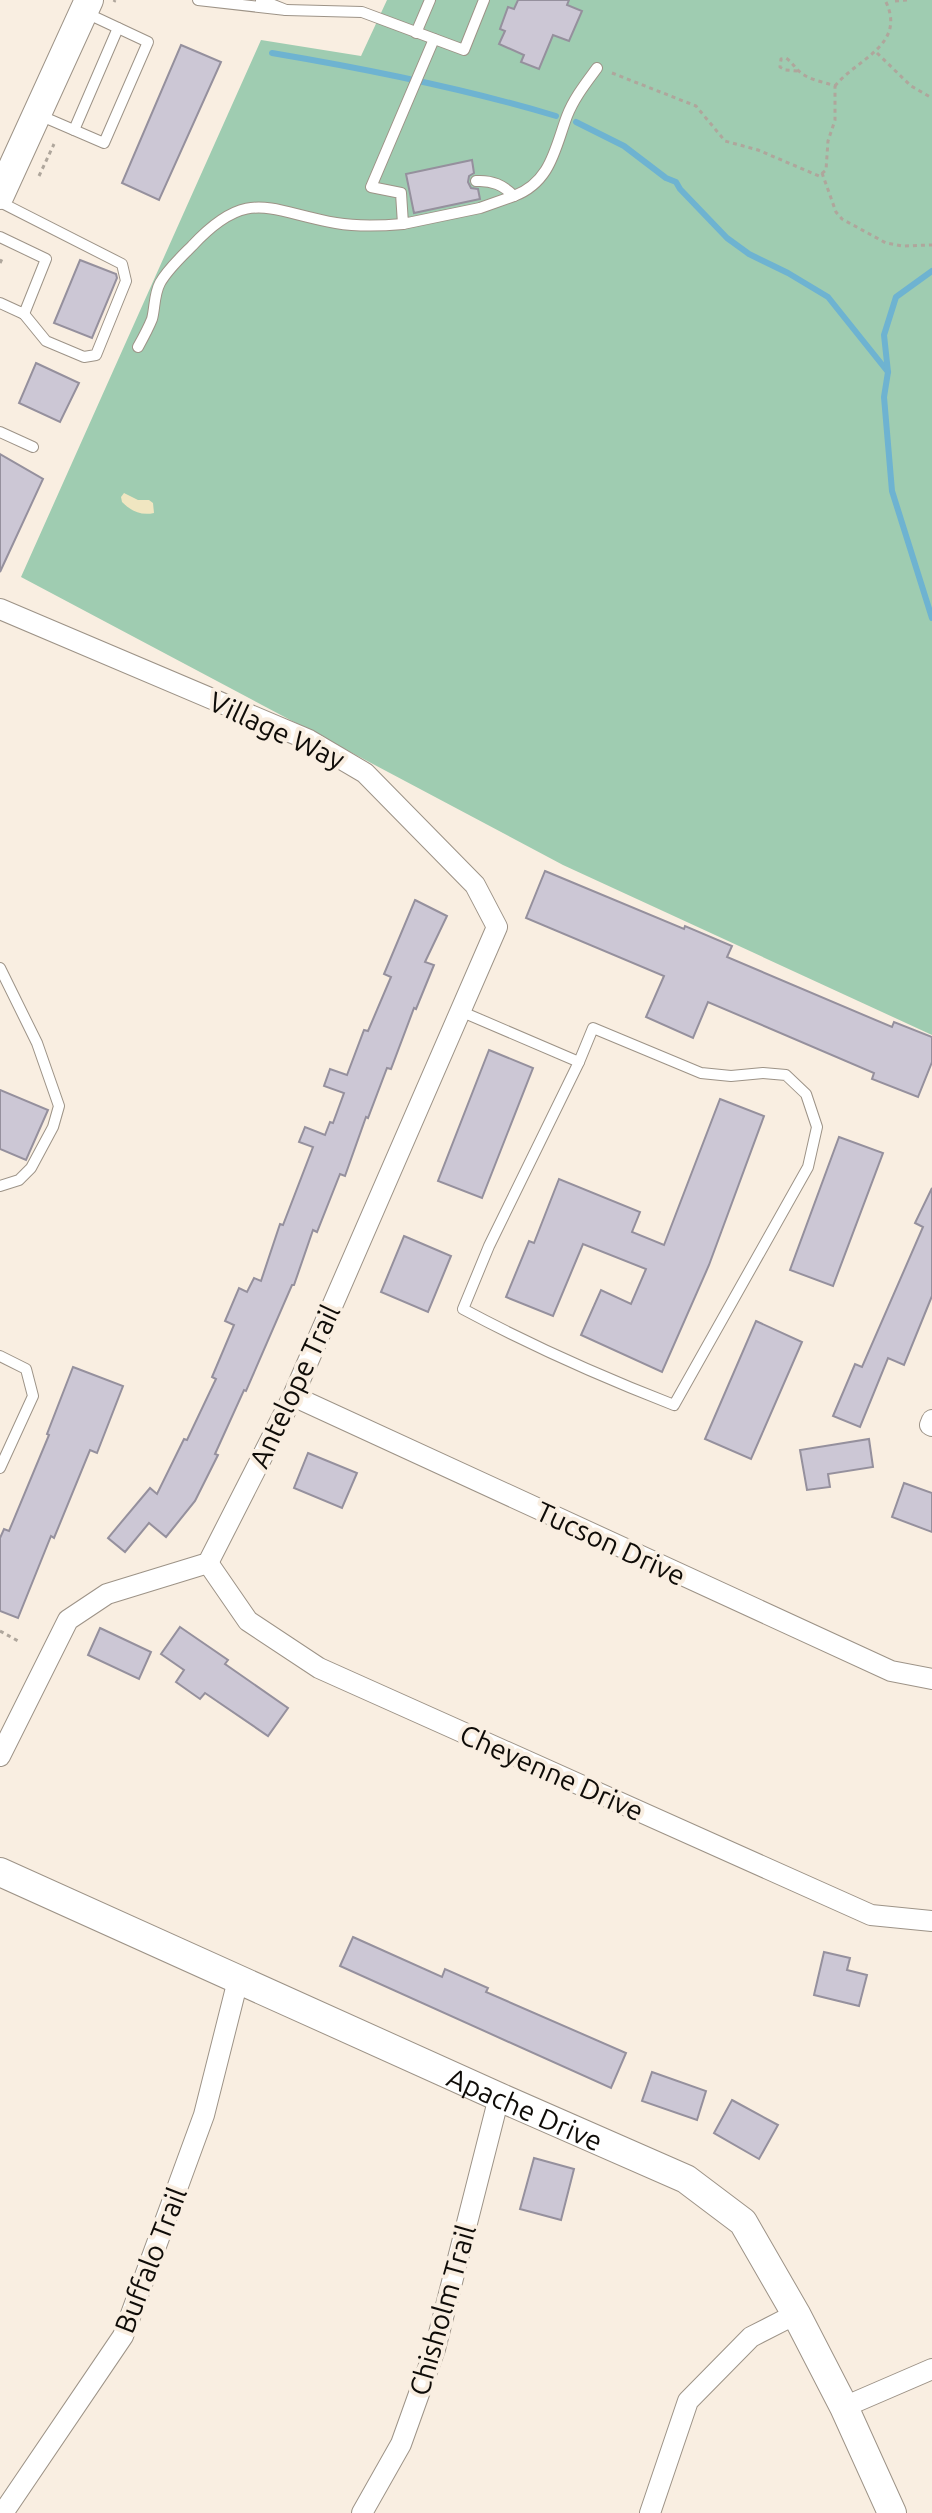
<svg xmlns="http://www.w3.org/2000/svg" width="932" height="2513" font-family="Ubuntu,sans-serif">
<rect width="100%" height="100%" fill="#f9eee1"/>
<!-- green -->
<path fill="#9fccb1" d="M387,0H932V1035L563,865L21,577L261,40L361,56Z"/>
<!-- sand -->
<path fill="#f0e6c1" d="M124,493L138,500H149L153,503L154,513C141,516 131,511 122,502L121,497Z"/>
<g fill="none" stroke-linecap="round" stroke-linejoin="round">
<!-- stream -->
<g stroke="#6eb3d1" stroke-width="6">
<path d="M272,53C367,69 463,88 556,116"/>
<path d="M576,122L624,146L666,178L676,182L680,189L727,238L749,254L788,273L828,297L888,372"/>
<path d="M932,271L896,297L884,335L888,372L884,397L892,491L932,618"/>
</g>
</g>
<!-- building -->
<g fill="#ccc7d5" stroke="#95909d" stroke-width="2">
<path d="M518,0H569L567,5L582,11L569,41L553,35L539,69L521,62L524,55L499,44L505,31L500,29L508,7L514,9Z"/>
<path d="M181,45L221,62L159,200L122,183Z"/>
<path d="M472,160L474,173L469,176L468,182L471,188L478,189L480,199L414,213L406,174Z"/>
<path d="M80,260L116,274L117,278L92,338L54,323Z"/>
<path d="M36,363L79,383L60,422L19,403Z"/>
<path d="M0,454L43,479L0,572Z"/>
<path d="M545,871L684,929L685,926L732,946L727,957L892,1027L894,1022L932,1037V1062L918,1097L872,1079L874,1073L708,1002L693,1038L646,1017L664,976L526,918Z"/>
<path d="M415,900L447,916L425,962L434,965L416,1009L414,1008L391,1069L387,1068L368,1118L366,1117L345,1176L340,1174L317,1232L313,1230L294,1285H292L246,1391L244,1390L215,1454L218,1455L195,1501L166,1537L149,1523L125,1552L108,1538L150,1488L157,1494L184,1439L187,1440L216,1379L212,1377L234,1325L225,1321L239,1288L247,1292L254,1278L261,1281L280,1224L283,1225L313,1147L299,1142L305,1127L325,1135L330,1122L333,1123L344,1093L324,1086L330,1069L347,1075L364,1030L368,1031L391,977L384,974Z"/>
<path d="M489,1050L533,1068L482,1198L438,1181Z"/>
<path d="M0,1090L48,1110L26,1160L0,1149Z"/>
<path d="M720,1099L764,1116L709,1265L662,1372L581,1335L601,1290L631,1304L646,1269L583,1244L553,1316L506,1297L529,1241L534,1243L559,1179L640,1212L632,1232L664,1245Z"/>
<path d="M839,1137L883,1153L833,1286L790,1270Z"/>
<path d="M932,1188V1296L904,1365L888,1358L860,1427L833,1416L855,1364L862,1367L923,1227L915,1223Z"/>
<path d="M404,1236L451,1256L428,1312L381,1292Z"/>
<path d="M756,1321L802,1342L751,1459L705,1439Z"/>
<path d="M73,1367L123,1386L97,1453L90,1450L54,1538L51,1536L18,1618L0,1611V1538L4,1529L9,1531L49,1435L47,1434Z"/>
<path d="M869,1439L873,1467L828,1474L830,1487L807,1490L800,1450Z"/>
<path d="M308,1453L357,1473L342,1508L294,1488Z"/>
<path d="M904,1483L932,1493V1532L892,1517Z"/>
<path d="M180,1627L228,1660L225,1664L288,1708L268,1736L205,1693L200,1699L176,1682L184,1670L161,1654Z"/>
<path d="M100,1628L151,1652L139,1679L88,1655Z"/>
<path d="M353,1937L442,1977L445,1969L488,1988L486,1992L626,2053L611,2088L340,1966Z"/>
<path d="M824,1952L850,1958L847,1970L867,1975L859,2006L814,1995Z"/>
<path d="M652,2072L706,2091L697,2120L642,2101Z"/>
<path d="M732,2100L778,2125L759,2159L714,2133Z"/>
<path d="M534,2158L574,2169L561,2220L520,2209Z"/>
</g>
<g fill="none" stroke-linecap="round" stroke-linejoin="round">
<!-- lane casing -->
<g stroke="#9d9387" stroke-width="12">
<g id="lane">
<path d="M198,0L286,10L261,0"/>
<path d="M286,10L362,12L464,50L484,0"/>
<path d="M416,33L430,0"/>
<path d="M434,39L371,187L401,193L403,224L480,208L514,196"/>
<path d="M39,115L104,143L148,42L84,12"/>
<path d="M74,130L118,28"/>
<path d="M476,181C492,180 503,185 514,196C551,182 555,148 567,116C574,98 586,83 597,68"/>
<path d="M0,202L122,264L126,281L96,355L84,357L46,341L24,314"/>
<path d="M0,237L46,259L24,314L0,303"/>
<path d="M138,347C143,338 148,329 152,319C155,308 154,294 160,283C167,270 181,257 192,246C248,186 268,211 336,223C359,227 380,226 403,224"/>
<path d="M0,432L33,447"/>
<path d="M0,968L37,1043L59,1106L53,1127L31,1168L19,1180L0,1186"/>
<path d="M460,1011L579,1062"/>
<path d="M593,1028L701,1073L731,1076L763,1073L786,1075L806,1094L817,1127L808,1167L674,1405C602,1377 532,1346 463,1309L489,1246L579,1062Z"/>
<path d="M0,1356L26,1369L33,1396L0,1468"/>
</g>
</g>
<!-- street casing -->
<g stroke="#9d9387" stroke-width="22">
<g id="street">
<path d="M0,609L309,740L365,773L475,885L497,927L293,1396L208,1563L107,1594L68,1620L0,1756"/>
<path d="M293,1396L891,1671L932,1679"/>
<path d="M932,1420L930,1425L932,1426"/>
<path d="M208,1563L248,1621L319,1668L871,1915L932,1921"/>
<path d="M844,2407L932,2369"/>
<path d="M3,2513L123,2336L204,2115L238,1980"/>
<path d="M362,2513L401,2444L435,2349L499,2097"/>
<path d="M650,2513L688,2401L751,2337L796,2314"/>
</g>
</g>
<!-- secondary casing -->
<g stroke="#9d9387" stroke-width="30">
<g id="secondary">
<path d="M0,195L89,0"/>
<path id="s1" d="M0,1872L499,2097L686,2179L743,2222L796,2314L844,2407L892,2513"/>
</g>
</g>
<!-- path -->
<g stroke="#afa69c" stroke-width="3" stroke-dasharray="4 4" stroke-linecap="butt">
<path d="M895,1L907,0"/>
<path d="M114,2L115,0"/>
<path d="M877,53L911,86L932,98"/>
<path d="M612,73L696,106L725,141L758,150L819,176L826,170L828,141L835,120V86C824,82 810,80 801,73C795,68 792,62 786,58L781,59L780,67L785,70L798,71"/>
<path d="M835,86C856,59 908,45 885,0"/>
<path d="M822,173L836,212L842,219L886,243L902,246L932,245"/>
<path d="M39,176L54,144"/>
<path d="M0,263L2,259"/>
<path d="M0,1631L20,1642"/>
</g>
<!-- lane -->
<use href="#lane" stroke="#fff" stroke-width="10"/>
<!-- street -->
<use href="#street" stroke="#fff" stroke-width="20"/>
<!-- secondary -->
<use href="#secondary" stroke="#fff" stroke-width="28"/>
</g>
<g text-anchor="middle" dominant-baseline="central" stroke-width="8" stroke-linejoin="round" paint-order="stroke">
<!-- street labels -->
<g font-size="28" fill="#0f0c08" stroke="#f9eee1">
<text transform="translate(277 730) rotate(25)">Village Way</text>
<text transform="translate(294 1386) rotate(-65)">Antelope Trail</text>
<text transform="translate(611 1543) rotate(25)">Tucson Drive</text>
<text transform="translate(552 1772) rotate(24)">Cheyenne Drive</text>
<text stroke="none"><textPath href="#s1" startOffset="576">Apache Drive</textPath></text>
<text transform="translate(150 2260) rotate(-69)">Buffalo Trail</text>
<text transform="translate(442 2310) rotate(-74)">Chisholm Trail</text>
</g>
</g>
</svg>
